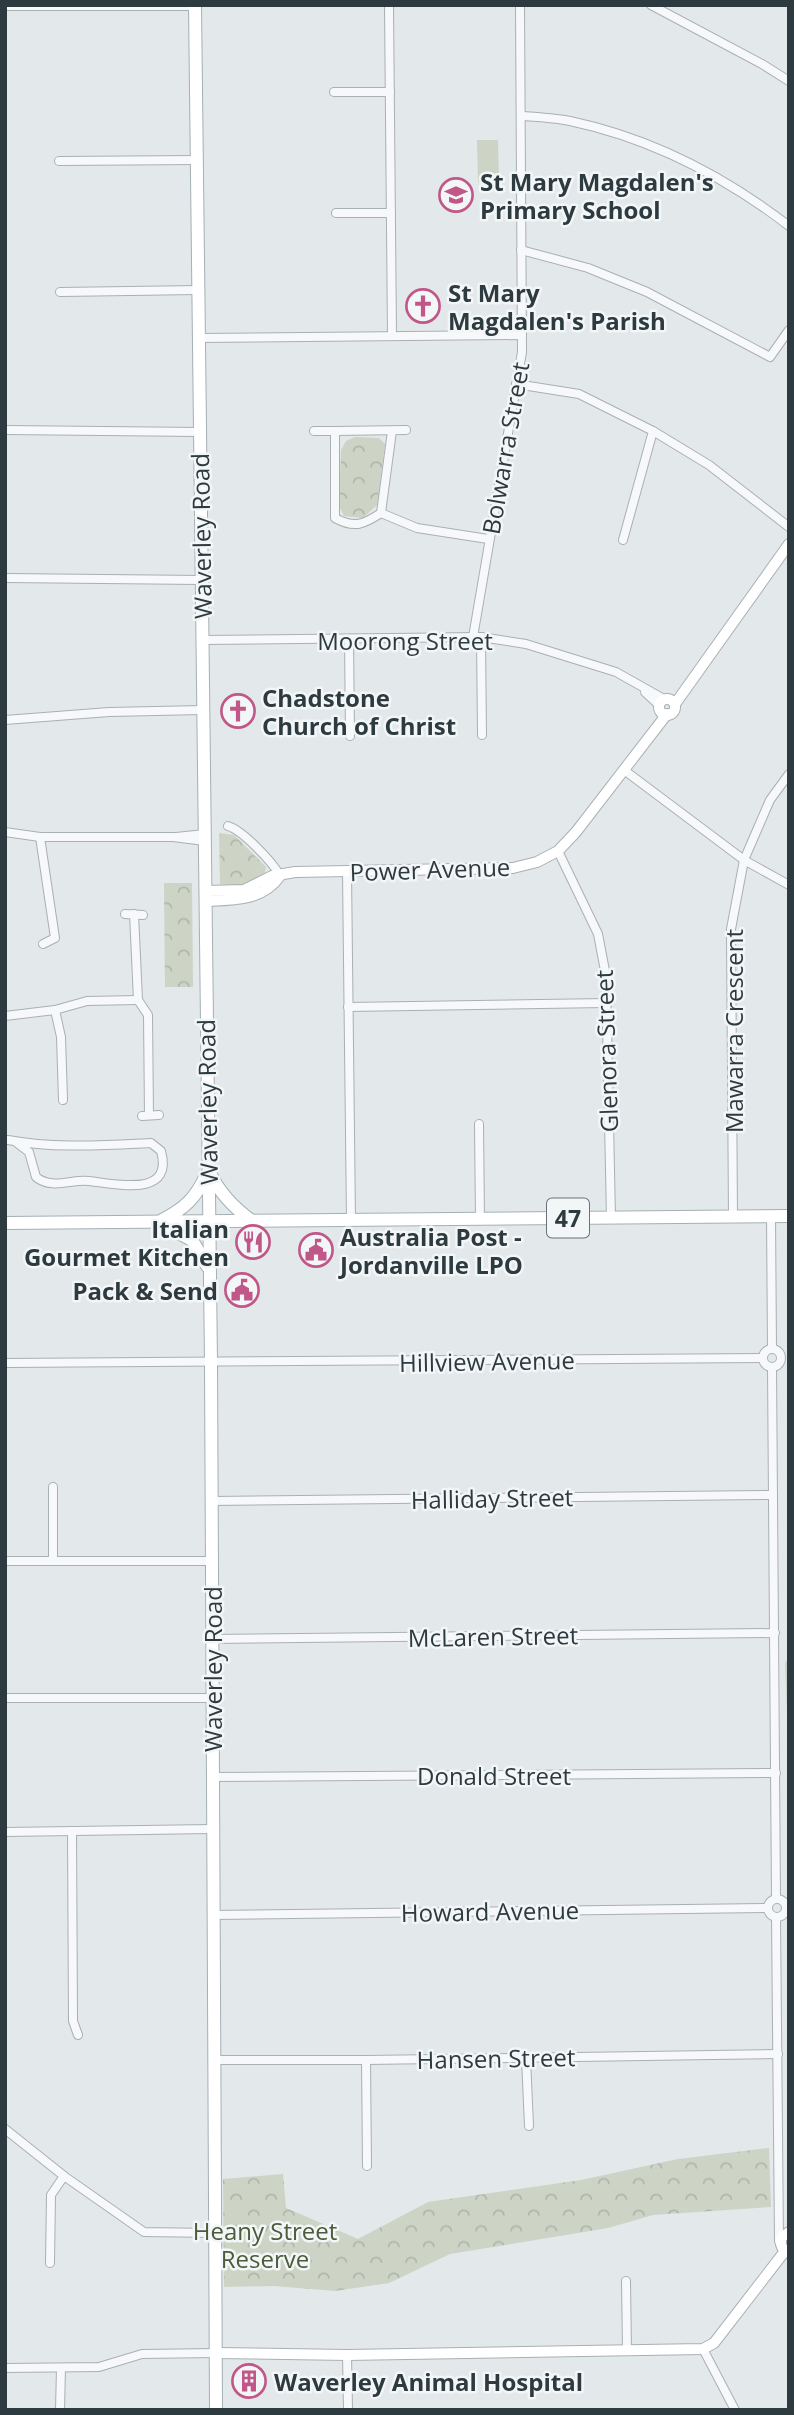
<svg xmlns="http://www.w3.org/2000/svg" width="794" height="2415" font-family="'Open Sans',sans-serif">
<defs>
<pattern id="forest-crowns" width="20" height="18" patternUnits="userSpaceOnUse" patternTransform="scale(1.75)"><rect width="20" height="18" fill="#cdd3c5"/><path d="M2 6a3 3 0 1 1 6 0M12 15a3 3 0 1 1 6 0" fill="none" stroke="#b0b6aa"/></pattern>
</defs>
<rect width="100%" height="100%" fill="#e3e8ea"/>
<!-- grass -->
<path fill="#cdd3c5" d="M477,140H498L499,182H478Z"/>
<!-- forest -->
<g fill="url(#forest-crowns)">
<path d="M355,437L379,438L385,444L377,505L363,518L344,516L339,506L341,450L346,441Z"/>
<path d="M219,833L234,835L266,867L264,877L243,887L220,884Z"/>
<path d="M164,883H192L193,987H165Z"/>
<path d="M789,1660V1761L785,1662Z"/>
<path d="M769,2148L771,2207L653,2215L608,2228L450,2254L389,2283L335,2291L274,2286L224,2287L223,2179L283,2174L286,2208L358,2239L428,2202L581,2180L678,2159Z"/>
</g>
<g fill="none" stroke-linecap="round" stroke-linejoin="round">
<!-- street casing -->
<g stroke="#a9b0b4" stroke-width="10">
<g id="street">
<path d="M389,5L392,336"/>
<path d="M651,5L762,64L789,81"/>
<path d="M5,6H195"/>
<path d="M334,92H390"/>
<path d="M521,116C537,117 554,118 570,121C650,138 724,176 789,226"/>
<path d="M59,161L197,160"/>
<path d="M336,213H391"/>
<path d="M521,250L588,268L647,292L770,357L789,330"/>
<path d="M60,292L198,290"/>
<path d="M199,338L522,335"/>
<path d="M516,384L579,394L653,431L709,465L789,527"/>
<path d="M5,430L200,432"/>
<path d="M314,431H335V518C355,529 364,524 381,513"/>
<path d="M335,431L406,430"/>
<path d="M381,513L417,528L488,539"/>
<path d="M381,513L392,431"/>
<path d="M623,540L653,431"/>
<path d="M5,578L201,580"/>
<path d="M473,637L522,352L520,5"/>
<path d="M481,637L482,735"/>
<path d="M349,639L350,736"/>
<path d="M202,640L481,637L526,644L616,672L664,699"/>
<path d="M645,692L659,705"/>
<path d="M5,720L109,712L203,710"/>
<path d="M624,770L744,860L789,885"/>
<path d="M228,826C242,830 273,862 280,876"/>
<path d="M5,832L40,837H173L205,841"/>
<path d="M40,837L55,938L43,944"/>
<path d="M176,837L205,834"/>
<path d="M558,851L598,934L606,976L611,1218"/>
<path d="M347,872L351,1220"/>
<path d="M125,914L143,915"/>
<path d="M134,914L138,1000L148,1015L149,1115"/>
<path d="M348,1007L606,1003"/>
<path d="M55,1010L61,1037L63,1100"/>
<path d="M5,1016L55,1010L87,1001L138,1000"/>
<path d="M142,1116L159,1115"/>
<path d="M479,1124L480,1219"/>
<path d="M5,1140H8C57,1149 102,1145 151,1143L161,1151C174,1198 116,1184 89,1181C71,1179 52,1190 36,1177L29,1152L16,1142"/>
<path d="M771,1216L772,1349"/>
<path d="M733,1217L731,929L744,860L770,800L789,774"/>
<circle cx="772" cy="1358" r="9"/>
<path d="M5,1363L763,1358"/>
<path d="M772,1367L776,1899"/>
<path d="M53,1487V1560"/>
<path d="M212,1501L773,1495"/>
<path d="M5,1561H212"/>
<path d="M211,1639L775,1633"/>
<path d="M5,1698H212"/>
<path d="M212,1777L776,1773"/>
<path d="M72,1831L73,2021L78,2035"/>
<path d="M5,1832L212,1829"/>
<circle cx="777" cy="1908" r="9"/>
<path d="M212,1915L767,1908"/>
<path d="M776,1917L779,2241"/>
<path d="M526,2058L529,2126"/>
<path d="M213,2060H366L778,2054"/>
<path d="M366,2060L367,2166"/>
<path d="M5,2129L64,2176L144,2232L214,2233"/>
<path d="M50,2263L51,2195L64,2176"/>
<path d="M626,2281L627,2350"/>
<path d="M703,2349L735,2410"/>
<path d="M347,2355L348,2410"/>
<path d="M5,2368L99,2367L142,2354L215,2353"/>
<path d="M60,2410L61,2368"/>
</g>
</g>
<!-- secondary casing -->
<g stroke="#a9b0b4" stroke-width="12">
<g id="secondary">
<circle cx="667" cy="707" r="8"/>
<path d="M675,704L789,544"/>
<path d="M206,891L244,890L272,876L295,872L513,868L537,862L558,851L576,832L667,714"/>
<path d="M206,901C233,900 263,901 280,876"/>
<path d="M789,2232L782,2237C779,2244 782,2250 789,2253"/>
<path d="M215,2353L347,2355L703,2349L714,2343L785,2251"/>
</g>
</g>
<!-- primary casing -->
<g stroke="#a4b0b4" stroke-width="14">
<g id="primary">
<path d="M195,5L211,1363L216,2410"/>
<path d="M210,1173C220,1194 234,1208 252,1221"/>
<path d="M162,1220C184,1209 196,1198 206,1175"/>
<path d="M5,1223L789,1216"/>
<path d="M163,1225L192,1240L207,1266"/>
</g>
</g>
<!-- street -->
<use href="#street" stroke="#f6f8f9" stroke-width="8"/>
<!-- secondary -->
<use href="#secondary" stroke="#fff" stroke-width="10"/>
<!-- primary -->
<use href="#primary" stroke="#fff" stroke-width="12"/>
</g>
<!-- icons -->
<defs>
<g id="school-ring" transform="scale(1.75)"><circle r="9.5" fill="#f3f6f7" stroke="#c15788" stroke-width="1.5"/><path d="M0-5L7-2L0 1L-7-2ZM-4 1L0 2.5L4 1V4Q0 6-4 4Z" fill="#c15788"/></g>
<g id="church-ring" transform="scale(1.75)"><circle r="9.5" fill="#f3f6f7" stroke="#c15788" stroke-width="1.5"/><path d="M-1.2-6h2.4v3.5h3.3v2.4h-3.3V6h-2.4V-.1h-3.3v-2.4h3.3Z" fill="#c15788"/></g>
<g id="restaurant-ring" transform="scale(1.75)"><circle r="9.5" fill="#f3f6f7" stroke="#c15788" stroke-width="1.5"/><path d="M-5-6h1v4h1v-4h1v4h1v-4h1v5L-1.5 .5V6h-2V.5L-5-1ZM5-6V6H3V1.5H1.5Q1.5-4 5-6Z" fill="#c15788"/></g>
<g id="civic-ring" transform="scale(1.75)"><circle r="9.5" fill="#f3f6f7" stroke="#c15788" stroke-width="1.5"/><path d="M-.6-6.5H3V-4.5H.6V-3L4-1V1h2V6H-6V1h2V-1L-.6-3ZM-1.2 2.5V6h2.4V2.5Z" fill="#c15788"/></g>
<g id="building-ring" transform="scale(1.75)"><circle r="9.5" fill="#f3f6f7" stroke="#c15788" stroke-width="1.5"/><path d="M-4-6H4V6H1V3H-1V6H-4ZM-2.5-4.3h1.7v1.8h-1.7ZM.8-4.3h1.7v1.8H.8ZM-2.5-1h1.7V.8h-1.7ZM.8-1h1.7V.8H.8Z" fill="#c15788"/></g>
</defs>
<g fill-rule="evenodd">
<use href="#school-ring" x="456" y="195"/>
<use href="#church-ring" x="423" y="306"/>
<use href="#church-ring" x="238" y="711"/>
<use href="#restaurant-ring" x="253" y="1242"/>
<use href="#civic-ring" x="316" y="1250"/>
<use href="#civic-ring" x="242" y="1290"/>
<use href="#building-ring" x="249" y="2381"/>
</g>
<g text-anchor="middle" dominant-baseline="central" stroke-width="5" stroke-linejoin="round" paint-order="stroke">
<!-- shield labels -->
<rect fill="#f3f6f7" stroke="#687277" stroke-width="2" x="547" y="1198.5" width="42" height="39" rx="5"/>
<g font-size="23" font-weight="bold" fill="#2d3a40">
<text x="568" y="1218">47</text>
</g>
<!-- poi labels -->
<g font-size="24" font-weight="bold" fill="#2d3a40" stroke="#f3f6f7" text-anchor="start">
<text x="480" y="181">St Mary Magdalen's<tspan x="480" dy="28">Primary School</tspan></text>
<text x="448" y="292">St Mary<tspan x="448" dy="28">Magdalen's Parish</tspan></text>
<text x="262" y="697">Chadstone<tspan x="262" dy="28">Church of Christ</tspan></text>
<text x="229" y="1228" text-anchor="end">Italian<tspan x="229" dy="28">Gourmet Kitchen</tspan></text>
<text x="340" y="1236">Australia Post -<tspan x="340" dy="28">Jordanville LPO</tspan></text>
<text x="218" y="1290" text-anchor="end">Pack &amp; Send</text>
<text x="274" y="2381">Waverley Animal Hospital</text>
</g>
<!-- street labels -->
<g font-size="24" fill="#2d3a40" stroke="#f3f6f7">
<text transform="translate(505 448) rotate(-80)">Bolwarra Street</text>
<text transform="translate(201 536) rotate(-91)">Waverley Road</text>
<text x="405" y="640">Moorong Street</text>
<text transform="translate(430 869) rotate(-2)">Power Avenue</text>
<text transform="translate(733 1031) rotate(-90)">Mawarra Crescent</text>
<text transform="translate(606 1051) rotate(-92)">Glenora Street</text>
<text transform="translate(207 1102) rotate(-91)">Waverley Road</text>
<text transform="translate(487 1361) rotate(-1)">Hillview Avenue</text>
<text transform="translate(492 1498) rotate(-1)">Halliday Street</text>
<text transform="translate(493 1636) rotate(-1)">McLaren Street</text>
<text transform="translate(212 1669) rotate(-90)">Waverley Road</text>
<text x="494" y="1775">Donald Street</text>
<text transform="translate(490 1911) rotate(-1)">Howard Avenue</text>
<text transform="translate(496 2058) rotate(-1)">Hansen Street</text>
</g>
<!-- park labels -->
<g font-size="24" fill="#4b5b3c" stroke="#f3f6f7">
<text x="265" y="2230">Heany Street<tspan x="265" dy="28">Reserve</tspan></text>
</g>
</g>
<!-- border -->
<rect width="794" height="2415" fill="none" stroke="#2d3a40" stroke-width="14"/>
</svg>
